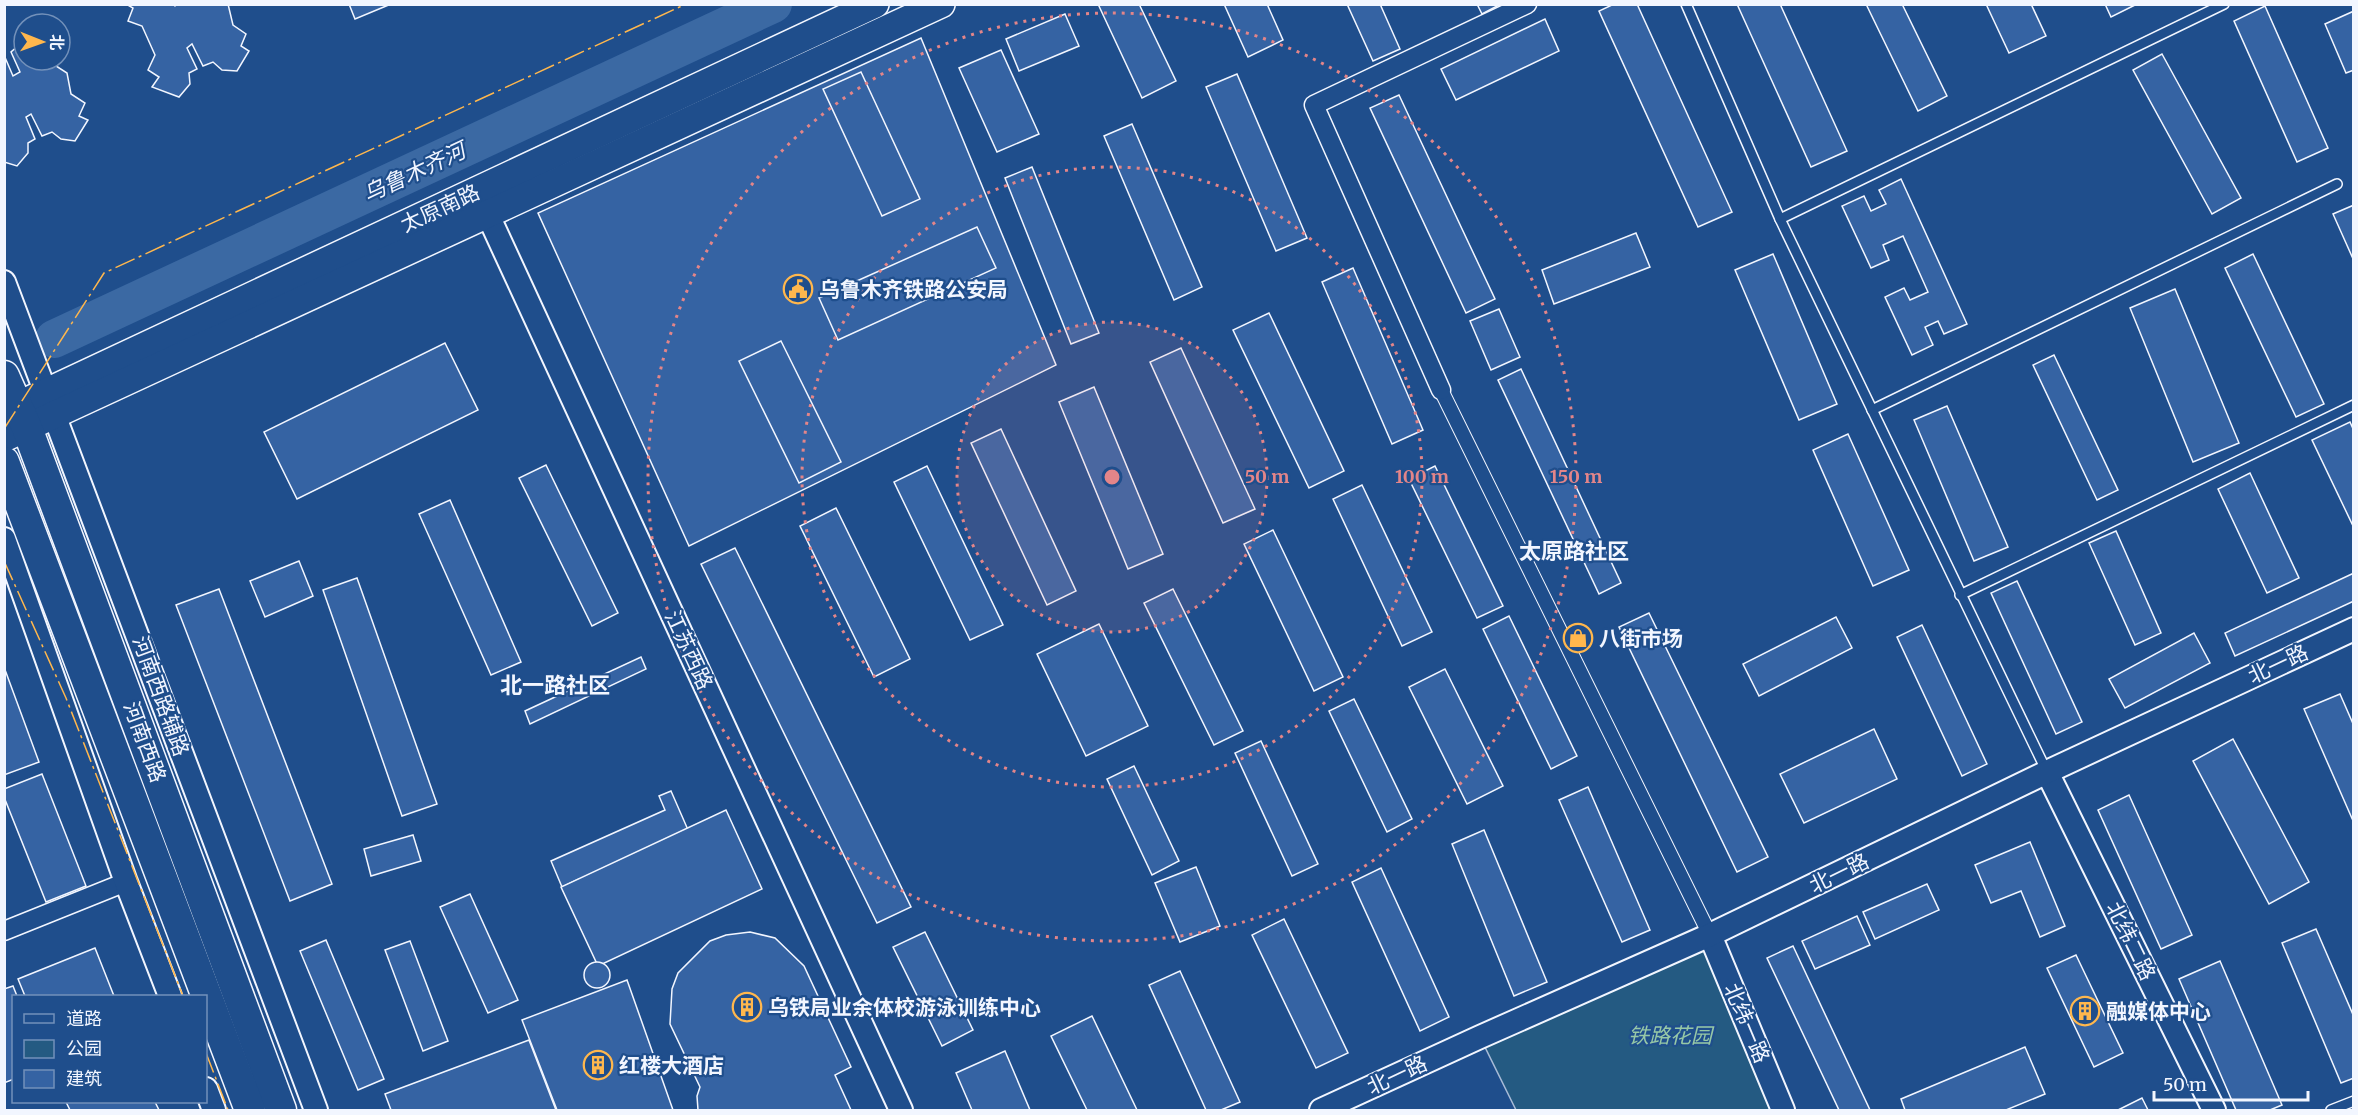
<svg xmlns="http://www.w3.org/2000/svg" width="2358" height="1115" font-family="Merriweather,'Noto Sans SC',serif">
<rect width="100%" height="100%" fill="#1f4e8c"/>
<!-- green -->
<path fill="#245a82" stroke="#a8bbd7" stroke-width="1.5" d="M1710,935L1783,1110H1516L1480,1037Z"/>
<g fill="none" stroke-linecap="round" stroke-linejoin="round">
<!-- river -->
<path stroke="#3b69a3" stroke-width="38" d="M54,339L773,4"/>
</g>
<!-- building -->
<g fill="#3563a3" stroke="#f2f6ff" stroke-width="1.5">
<path d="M126,4H174L175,6L178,4H228L233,25L246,34L241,46L249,51L237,71L222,70L213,62L203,66L192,44L187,48L197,69L189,73L190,84L179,97L152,87L159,77L148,70L155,55L142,26L128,21L133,8Z"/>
<path d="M349,4H391L355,19Z"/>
<path d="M1098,4H1139L1176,81L1142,98Z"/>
<path d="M1224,4H1267L1283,40L1248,57Z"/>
<path d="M1347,4H1380L1400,49L1373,61Z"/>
<path d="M1477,4H1501L1482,14Z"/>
<path d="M1614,4H1637L1732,212L1698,227L1599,11Z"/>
<path d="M1737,4H1780L1847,151L1811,167Z"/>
<path d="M1866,4H1902L1947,96L1918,111Z"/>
<path d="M1986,4H2031L2046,36L2009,53Z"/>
<path d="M2105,4H2137L2111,17Z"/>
<path d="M2265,6L2328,148L2297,162L2234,21Z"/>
<path d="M2354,11V70L2346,73L2325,24Z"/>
<path d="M1065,14L1079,46L1019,71L1006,39Z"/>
<path d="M1545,19L1559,51L1456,100L1441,69Z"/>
<path d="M24,36V60H59L56,66L67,73L71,94L85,103L79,116L88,120L75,141L61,139L52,132L42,136L31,114L26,117L35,139L28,143V153L17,166L4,162V55L13,76L20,72L11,52L19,45Z"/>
<path d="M921,38L1056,365L689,546L538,213Z"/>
<path d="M1001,50L1039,134L997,152L959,68Z"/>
<path d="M2162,54L2241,198L2212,214L2133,70Z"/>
<path d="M861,72L920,199L882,216L823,89Z"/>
<path d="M1237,74L1307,238L1276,251L1206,87Z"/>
<path d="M1399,95L1495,299L1466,313L1370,108Z"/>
<path d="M1132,124L1202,287L1174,300L1104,136Z"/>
<path d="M1032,167L1099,333L1071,344L1005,178Z"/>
<path d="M1901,179L1967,324L1944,334L1938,321L1925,327L1933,345L1912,355L1885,297L1904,288L1910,300L1928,292L1903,236L1883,245L1889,260L1871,268L1842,206L1864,196L1871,211L1886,204L1879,190Z"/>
<path d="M2354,205V261L2333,214Z"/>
<path d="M977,227L996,268L838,340L819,298Z"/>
<path d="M1636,233L1650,267L1554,304L1542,270Z"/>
<path d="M1773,254L1837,404L1799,420L1735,270Z"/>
<path d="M2253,254L2324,404L2296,417L2225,268Z"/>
<path d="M1353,268L1423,430L1392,444L1322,282Z"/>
<path d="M2175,289L2239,443L2193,462L2130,308Z"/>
<path d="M1499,309L1520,357L1491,370L1470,321Z"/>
<path d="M1269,313L1344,471L1309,488L1233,330Z"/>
<path d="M781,341L841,462L799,483L739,361Z"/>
<path d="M445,343L478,410L297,499L264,432Z"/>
<path d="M1181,348L1255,509L1223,523L1150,362Z"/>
<path d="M2054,355L2118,490L2097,500L2033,365Z"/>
<path d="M1521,369L1621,583L1599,594L1498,380Z"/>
<path d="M1094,387L1163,554L1128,569L1059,402Z"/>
<path d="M1947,406L2008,547L1974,561L1914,420Z"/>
<path d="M2350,422L2354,431V528L2312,440Z"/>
<path d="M1001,429L1076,591L1047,605L971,443Z"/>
<path d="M1848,434L1909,570L1873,586L1813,450Z"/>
<path d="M546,465L618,613L592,626L519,478Z"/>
<path d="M927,466L1003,625L970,640L894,482Z"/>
<path d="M1435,466L1503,606L1477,618L1409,479Z"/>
<path d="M2250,473L2299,578L2267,593L2218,489Z"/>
<path d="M1362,485L1432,632L1402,646L1333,499Z"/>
<path d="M450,500L521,662L491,675L419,514Z"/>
<path d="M836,508L910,659L874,677L800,526Z"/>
<path d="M1273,530L1343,677L1314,691L1244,544Z"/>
<path d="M2116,531L2161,633L2135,645L2089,543Z"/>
<path d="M735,548L911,907L877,923L701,564Z"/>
<path d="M299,561L313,596L265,617L250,581Z"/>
<path d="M2354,573V601L2235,656L2225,633Z"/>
<path d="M357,578L437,804L402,816L323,590Z"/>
<path d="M2017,581L2082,722L2056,734L1991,593Z"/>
<path d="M219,589L332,884L290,901L176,605Z"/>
<path d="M1173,589L1243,731L1214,745L1144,603Z"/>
<path d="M1649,613L1768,857L1737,872L1619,627Z"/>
<path d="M1509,616L1577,756L1551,769L1483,629Z"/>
<path d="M1836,617L1852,648L1759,696L1743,664Z"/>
<path d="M1099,624L1148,726L1086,756L1037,654Z"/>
<path d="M1922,625L1987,764L1962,776L1897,637Z"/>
<path d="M2194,633L2210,663L2125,708L2109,679Z"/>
<path d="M641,657L646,669L530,724L525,711Z"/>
<path d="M4,667L39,762L4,775Z"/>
<path d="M1445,669L1503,786L1467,804L1409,687Z"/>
<path d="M2340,694L2354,726V823L2304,709Z"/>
<path d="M1354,699L1412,819L1387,832L1329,711Z"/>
<path d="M1874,729L1897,779L1804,823L1780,774Z"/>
<path d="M2233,739L2309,882L2269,904L2193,761Z"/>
<path d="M1261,741L1318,864L1292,876L1235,753Z"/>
<path d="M1134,766L1179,861L1152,875L1107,779Z"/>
<path d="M42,774L86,886L46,902L4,797V789Z"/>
<path d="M1588,787L1650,930L1622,942L1559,800Z"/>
<path d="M671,791L706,871L596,919L579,879L562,887L551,861L665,810L659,796Z"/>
<path d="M2129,795L2192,935L2161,949L2098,810Z"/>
<path d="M726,810L762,889L598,966L561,887Z"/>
<path d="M1484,830L1547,982L1514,996L1452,844Z"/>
<path d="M413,835L421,861L371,876L364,849Z"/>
<path d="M2030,842L2065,926L2040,937L2021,891L1991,903L1975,865Z"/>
<path d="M1196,867L1220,926L1180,942L1155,883Z"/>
<path d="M1381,868L1449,1017L1420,1031L1352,882Z"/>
<path d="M1927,884L1939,910L1875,939L1863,912Z"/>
<path d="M470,894L518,1000L488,1013L440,907Z"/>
<path d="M1857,916L1870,945L1815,969L1802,941Z"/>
<path d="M1284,919L1348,1053L1316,1068L1252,935Z"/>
<path d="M2316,929L2354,1017V1078L2341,1083L2282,943Z"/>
<path d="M750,932L775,938L804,966L851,1067L835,1075L851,1110H698L697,1096L700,1087L670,1024L672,989L678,973L710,941L726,935Z"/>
<path d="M925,932L973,1030L942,1046L893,947Z"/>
<path d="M326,940L384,1079L358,1090L300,951Z"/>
<path d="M410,941L448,1041L423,1051L385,950Z"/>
<path d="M1793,946L1870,1110H1839L1767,958Z"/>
<path d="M95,948L114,996H25L18,979Z"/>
<path d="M2076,955L2123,1053L2094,1067L2047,968Z"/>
<path d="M2220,961L2282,1105L2270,1110H2236L2179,979Z"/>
<circle cx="597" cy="975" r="13"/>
<path d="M1180,971L1240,1102L1221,1110H1206L1149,985Z"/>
<path d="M627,980L673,1110H557L522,1020Z"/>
<path d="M13,986L17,996H14V1079L4,1083V989Z"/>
<path d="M1092,1016L1137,1110H1087L1051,1036Z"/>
<path d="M529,1040L556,1110H391L385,1094Z"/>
<path d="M2025,1047L2045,1094L2006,1110H1905L1901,1099Z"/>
<path d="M1005,1051L1030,1110H972L956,1073Z"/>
<path d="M2142,1098L2148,1110H2118Z"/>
<path d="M66,1102H155L159,1110H70Z"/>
</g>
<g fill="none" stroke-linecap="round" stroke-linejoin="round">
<!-- service casing -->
<g stroke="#f2f6ff" stroke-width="12">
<g id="service">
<path d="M1686,4L1780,219L2047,772"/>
<path d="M1780,219L2224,4"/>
<path d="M1872,410L2337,184"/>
<path d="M1960,595L2354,405"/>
<path d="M2331,1110L2354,1101"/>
</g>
</g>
<!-- pedestrian casing -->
<g stroke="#f2f6ff" stroke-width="16">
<path id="pedestrian" d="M1441,390L1710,935"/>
</g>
<!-- minor casing -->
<g stroke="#f2f6ff" stroke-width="21">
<g id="minor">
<path d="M1441,390L1314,105L1527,4"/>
<path d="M4,931L126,882"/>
</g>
</g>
<!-- tertiary casing -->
<g stroke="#f2f6ff" stroke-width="26">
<g id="tertiary">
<path d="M481,200L901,1110"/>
<path d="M4,282L316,1110"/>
<path d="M4,539L126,882L170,996"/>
<path d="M2047,772L2214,1110"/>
<path d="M1710,935L1783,1110"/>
<path d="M206,1089L214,1110"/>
<path d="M1321,1110L1480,1037L1710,935L2047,772L2354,629"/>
</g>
</g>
<!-- secondary casing -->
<g stroke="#f2f6ff" stroke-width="30">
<g id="secondary">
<path d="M4,412L875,4"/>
<path d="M4,438L941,4"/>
</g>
</g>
<!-- primary casing -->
<g stroke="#f2f6ff" stroke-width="33">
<g id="primary">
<path d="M4,376L27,428L281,1110"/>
<path d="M4,462L250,1110"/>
</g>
</g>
<!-- service -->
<use href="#service" stroke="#1f4e8c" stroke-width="9"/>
<!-- pedestrian -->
<use href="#pedestrian" stroke="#1f4e8c" stroke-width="14"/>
<!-- minor -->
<use href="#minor" stroke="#1f4e8c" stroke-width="18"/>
<!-- tertiary -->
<use href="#tertiary" stroke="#1f4e8c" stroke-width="22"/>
<!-- secondary -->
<use href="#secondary" stroke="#1f4e8c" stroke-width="27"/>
<!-- primary -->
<use href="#primary" stroke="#1f4e8c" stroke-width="30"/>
<!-- power -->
<g stroke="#ffb74d" stroke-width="1.5" stroke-dasharray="21 4.5 3 4.5" stroke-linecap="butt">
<path d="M4,429L104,273L686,4"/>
<path d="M4,561L66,698L183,996"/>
<path d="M206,1053L228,1110"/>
</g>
</g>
<!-- distance rings -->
<circle cx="1112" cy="477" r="155" fill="#e38589" fill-opacity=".12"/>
<g fill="none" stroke="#e38589" stroke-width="3" stroke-dasharray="3 6">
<circle cx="1112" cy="477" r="155"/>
<circle cx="1112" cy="477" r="310"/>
<circle cx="1112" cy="477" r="464"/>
</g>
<!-- icons -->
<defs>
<g id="civic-ring" transform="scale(1.5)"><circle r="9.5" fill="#1f4e8c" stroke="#ffb74d" stroke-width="1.5"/><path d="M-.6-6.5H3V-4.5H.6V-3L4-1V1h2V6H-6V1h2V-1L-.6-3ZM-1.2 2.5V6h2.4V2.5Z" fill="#ffb74d"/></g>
<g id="shop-ring" transform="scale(1.5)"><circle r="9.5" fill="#1f4e8c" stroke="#ffb74d" stroke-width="1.5"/><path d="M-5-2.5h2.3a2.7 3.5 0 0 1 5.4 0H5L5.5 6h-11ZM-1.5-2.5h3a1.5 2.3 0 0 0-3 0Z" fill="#ffb74d"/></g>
<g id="building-ring" transform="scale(1.5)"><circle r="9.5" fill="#1f4e8c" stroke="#ffb74d" stroke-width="1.5"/><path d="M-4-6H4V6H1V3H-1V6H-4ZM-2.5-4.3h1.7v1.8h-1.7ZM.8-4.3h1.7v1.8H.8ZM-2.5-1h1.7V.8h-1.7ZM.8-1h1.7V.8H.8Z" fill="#ffb74d"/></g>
</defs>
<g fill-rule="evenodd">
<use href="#civic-ring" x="798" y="289"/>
<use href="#shop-ring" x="1578" y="638"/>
<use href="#building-ring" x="747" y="1007"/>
<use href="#building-ring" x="2085" y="1011"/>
<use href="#building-ring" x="598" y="1065"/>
</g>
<g text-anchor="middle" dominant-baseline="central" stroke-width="4.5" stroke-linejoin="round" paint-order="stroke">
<!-- street labels -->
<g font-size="21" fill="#f2f6ff" stroke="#1f4e8c">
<text transform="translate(440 208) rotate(-25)">太原南路</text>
<text transform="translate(689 650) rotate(65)">江苏西路</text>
<text transform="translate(2278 664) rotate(-25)">北一路</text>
<text transform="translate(161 696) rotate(70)">河南西路辅路</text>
<text transform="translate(145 742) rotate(70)">河南西路</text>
<text transform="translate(1839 873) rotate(-26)">北一路</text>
<text transform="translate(2131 941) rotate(64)">北纬二路</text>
<text transform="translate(1747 1023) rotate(67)">北纬一路</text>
<text transform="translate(1397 1075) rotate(-25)">北一路</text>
</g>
<!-- poi labels -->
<g font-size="21" font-weight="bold" fill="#f2f6ff" stroke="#1f4e8c" text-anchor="start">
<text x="819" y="289">乌鲁木齐铁路公安局</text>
<text x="1599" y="638">八街市场</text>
<text x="768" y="1007">乌铁局业余体校游泳训练中心</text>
<text x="2106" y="1011">融媒体中心</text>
<text x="619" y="1065">红楼大酒店</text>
</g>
<!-- park labels -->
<g font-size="21" font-style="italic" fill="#97c8a6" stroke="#1f4e8c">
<text x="1670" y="1035">铁路花园</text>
</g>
<!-- water labels -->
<g font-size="22" font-style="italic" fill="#f2f6ff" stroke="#1f4e8c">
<text transform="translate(414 172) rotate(-25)">乌鲁木齐河</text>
</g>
<!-- neighbourhood labels -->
<g font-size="22" font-weight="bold" fill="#f2f6ff" stroke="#1f4e8c">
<text x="1574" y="551">太原路社区</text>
<text x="555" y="685">北一路社区</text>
</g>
</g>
<circle cx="1112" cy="477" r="9" fill="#e38589" stroke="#1f4e8c" stroke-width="3"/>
<g font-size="18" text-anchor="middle" font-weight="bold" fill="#e38589" stroke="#1f4e8c" stroke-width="4.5" stroke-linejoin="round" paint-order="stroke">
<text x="1267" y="483">50 m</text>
<text x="1422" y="483">100 m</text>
<text x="1576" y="483">150 m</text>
</g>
<!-- border -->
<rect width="2358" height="1115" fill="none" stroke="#f2f6ff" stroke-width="12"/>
<!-- legend -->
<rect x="12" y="995" width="195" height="108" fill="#1f4e8c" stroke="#7391ba" stroke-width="1.5"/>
<rect x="24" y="1014" width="30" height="9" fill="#1f4e8c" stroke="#7391ba" stroke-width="1.5"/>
<text x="66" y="1025" font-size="18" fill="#f2f6ff">道路</text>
<rect x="24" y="1040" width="30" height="18" fill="#245a82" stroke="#7391ba" stroke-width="1.5"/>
<text x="66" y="1055" font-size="18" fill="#f2f6ff">公园</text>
<rect x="24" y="1070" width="30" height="18" fill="#3563a3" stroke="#7391ba" stroke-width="1.5"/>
<text x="66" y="1085" font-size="18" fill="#f2f6ff">建筑</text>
<!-- north arrow -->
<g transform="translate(42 42) rotate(91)"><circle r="28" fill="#1f4e8c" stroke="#7391ba" stroke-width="1.5"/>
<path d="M0-4.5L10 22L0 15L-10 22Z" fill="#ffb74d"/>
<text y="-9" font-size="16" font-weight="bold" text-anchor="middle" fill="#f2f6ff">北</text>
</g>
<!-- scale -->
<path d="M2154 1091v9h154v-9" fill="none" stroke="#f2f6ff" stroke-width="3"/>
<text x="2163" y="1091" font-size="18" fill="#f2f6ff" stroke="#1f4e8c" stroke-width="4.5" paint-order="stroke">50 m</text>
</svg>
